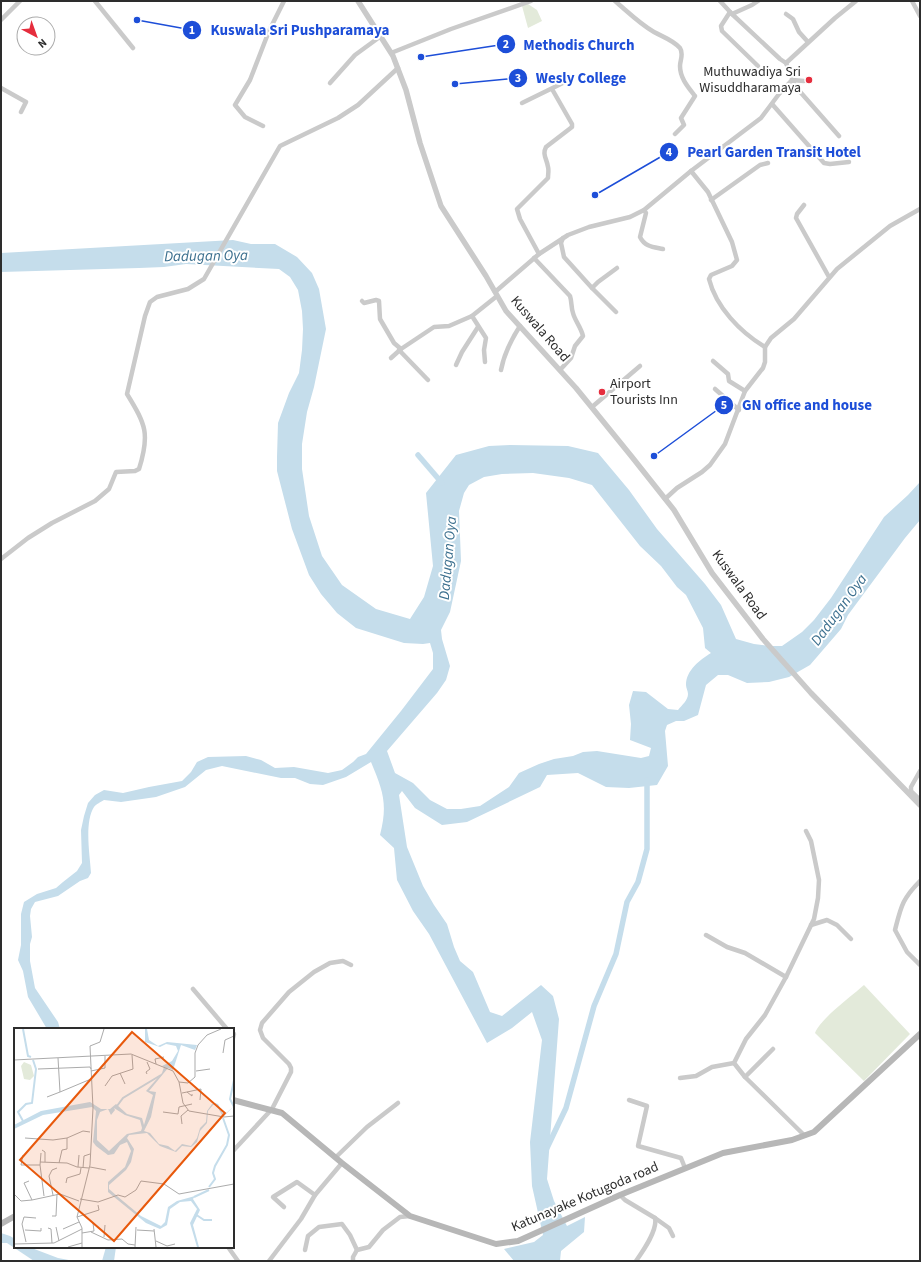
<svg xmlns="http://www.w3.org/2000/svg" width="921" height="1262" font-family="'Source Sans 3',sans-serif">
<rect width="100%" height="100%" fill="#fff"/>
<!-- green -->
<g fill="#e3eada">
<path d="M528,4L537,10L542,21L528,28L522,6Z"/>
<path d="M864,985L910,1034L864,1081L815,1033C821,1018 852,996 864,985Z"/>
</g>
<!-- water -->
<g fill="#c5ddeb" fill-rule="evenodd">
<path d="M233,240L251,244H275L297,257L312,273L319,289L326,329L314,387L307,412L302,444V469L309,516L322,556L342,585L376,609L410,619L424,597L433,566L426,493L456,455L489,446L510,445L568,446L598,453L629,490L657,529L705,584L721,605L736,639L754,644L770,646H782L802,632L814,620L831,598L884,517L908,495L920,482V520L905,538L848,615L841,629L810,665L789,677L769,682L747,683L728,675H718L706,685L698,715L684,721H676L667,725L665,731L668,766L657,785L629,788L606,787L578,773L547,775L540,787L467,822L442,825L415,808L402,791L399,795L407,847L423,886L434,905L447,924L454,947L460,961L473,972L490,1012L502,1016L541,985L553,996L559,1019L547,1179L554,1201L567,1226L585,1217L584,1232L561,1251L560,1261H514L504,1249L534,1242L543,1235L532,1186L530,1142L542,1040L532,1012L512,1028L487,1043L429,934L413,911L397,880L394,848L380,835C388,804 383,791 371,762L346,777L323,785L310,784L295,778H281L222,766L206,770L185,787L156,797L121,802L104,800C101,802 96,804 94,807C84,823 90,855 91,873L88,878L80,881L58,896L35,902L31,909L30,916L32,937L30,944V961L35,988L58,1022L60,1029H47L28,997L23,971L18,960L21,945V914L24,902L37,894L56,888L63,882L77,871L82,863L81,830L84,816L88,803L95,795L104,790L123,793L149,787L182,781L191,772L197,762L208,757L246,756L261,760L275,768L294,767L328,773L342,770L353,762L358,757L366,754L401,711L433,669V653L430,643L423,644L404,643L356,628L337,613L321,594L309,575L292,529L277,471V457L278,423L289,393L299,373L302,350L303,329L302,311L298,290L290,277L279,269L186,264L164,267L139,268L1,272V253ZM533,473L569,478L592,485L640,546L661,566L677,587L686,595L703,628L705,648L711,653C700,660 686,670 686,685C686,688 688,691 688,694C688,700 682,705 678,710L668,709L646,692L633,691L629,705L631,724L630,740L651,748L649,756L641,758L597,751L583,752L573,756L554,759L539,764L519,773L509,787L480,806L461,809H447L430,800L413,783L395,773L387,751L437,693L446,680L450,666L442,639L441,630L450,612L461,561L459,511L464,493L469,485L484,477L502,474Z"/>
<path d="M1,1233L10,1236L15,1239V1247H29L58,1258L74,1261H34L7,1243H1Z"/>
<path d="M106,1247H116L114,1261H102Z"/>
</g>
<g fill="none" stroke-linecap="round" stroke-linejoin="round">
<!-- canal -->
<g stroke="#c5ddeb" stroke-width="5.5">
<path d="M418,455L442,483"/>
<path d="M546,1150L566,1108L594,1006L616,954L627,902L638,882L647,849V780"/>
</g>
<!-- minor -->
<g stroke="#cacaca" stroke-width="4.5">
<path d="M95,1L133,48"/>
<path d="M615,1C628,12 640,24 654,32C663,37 673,40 680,48C684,54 680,60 680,66C680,78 688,87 695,96L681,118L684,125L675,134"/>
<path d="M720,1L732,14L780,59L786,63L795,86L839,136"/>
<path d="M912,1L920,16"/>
<path d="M730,12L721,26L722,31L758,66"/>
<path d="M732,14L752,5L758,1"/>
<path d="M786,14L793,19L799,32L808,42"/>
<path d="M1,20L20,1"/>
<path d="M391,53L451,29L531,1"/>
<path d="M786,63L835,18L856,1"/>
<path d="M330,83L355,55L381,36"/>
<path d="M1,88L26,102L21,112"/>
<path d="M522,103L571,79"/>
<path d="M772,104L824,163L830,164L849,162"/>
<path d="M263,126L245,117L235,105L250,80L269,31L284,1"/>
<path d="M691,171L708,192L732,242L737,260L732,266L711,275L709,279C716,307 740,332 765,347"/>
<path d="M711,200L760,165L768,163"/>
<path d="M804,205L797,214L796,218L829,277"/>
<path d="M644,210L646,213L640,237C645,247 653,247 663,249"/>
<path d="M563,238L561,243L564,257L592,288L616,312"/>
<path d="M539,254L520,219L517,209L548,178C548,174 549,170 548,167C547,159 542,155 546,147L572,127V124L552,89"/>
<path d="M534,258L570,296C572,302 571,308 573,313C575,321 581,327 583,336L575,346L571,358L560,370"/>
<path d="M592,288L598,282L617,268"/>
<path d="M495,292L539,254L568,235L589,227L630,217L644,210L691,171L761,118L779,94L792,80L804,81"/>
<path d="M362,301L364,303L376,300L379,301L380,319L394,343L401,349"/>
<path d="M472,316L486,338L484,350L485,362"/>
<path d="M399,350L428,380"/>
<path d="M391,358L401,349L434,327L449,326L472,316L497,296"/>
<path d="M713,361L728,374L729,381L745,391"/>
<path d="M456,365L462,352L478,327"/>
<path d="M501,370C504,354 511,340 520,326"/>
<path d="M715,389L739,410"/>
<path d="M592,407L640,366"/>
<path d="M665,499L677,488L702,472L710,465L725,444L745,391L763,368L765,362V347L771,338L794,319L837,269L890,226L920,209"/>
<path d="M1,559L28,538L52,523L95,501L109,489L116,472L135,471L139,469C150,434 146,425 127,394L145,316L150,302L157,297L188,289L204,279L280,146L338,118L358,105L398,68"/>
<path d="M920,771L911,787V791L920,800"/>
<path d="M920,881C902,899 901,907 895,930L907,952L920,965"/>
<path d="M811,925L827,920L837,925L851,939"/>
<path d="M706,935L727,947L745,953L786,977"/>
<path d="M193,989L227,1029"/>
<path d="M233,1034H234L233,1038"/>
<path d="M745,1077L773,1049"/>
<path d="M680,1078L696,1076L712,1067L734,1063"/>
<path d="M629,1100L647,1106L638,1146L681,1158L685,1168"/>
<path d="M804,1135L745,1077L734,1063L746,1039L765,1015L786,977L814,919L818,898L819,880L811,841L806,831"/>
<path d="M233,1151L272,1109L291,1072V1068L289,1064L263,1038L260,1030L262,1023L289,992L314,972L330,963L343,961L351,965"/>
<path d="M336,1157L367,1127L398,1103"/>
<path d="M620,1195L625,1200L655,1218C658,1230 643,1251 636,1261"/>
<path d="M284,1207L273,1197L297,1182L315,1195L342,1163"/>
<path d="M655,1218L669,1228L673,1236"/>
<path d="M228,1247L238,1261"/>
<path d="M305,1250L308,1236L319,1227L342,1224L350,1235L357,1250"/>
<path d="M269,1261L301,1219L315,1195"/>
<path d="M353,1261V1257L357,1250L369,1247L383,1230L400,1217L410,1216"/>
</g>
<!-- tertiary -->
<path stroke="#cacaca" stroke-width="5.5" d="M358,1L393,56L406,90L420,143L441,206L486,276L506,311L576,388L632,457L674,510L712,573L763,639L811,693L920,805"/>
<!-- secondary -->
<g stroke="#b7b7b7" stroke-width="6">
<path d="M233,1100L282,1113L342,1163L410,1216L496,1244L518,1241L620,1195L723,1153L792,1140L814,1132L920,1034"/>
<path d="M1,1224L15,1216"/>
</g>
</g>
<!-- markers -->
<g fill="#e52d3d" stroke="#fff" stroke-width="1.5">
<circle cx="809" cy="80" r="4"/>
<circle cx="602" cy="392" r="4"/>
</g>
<g text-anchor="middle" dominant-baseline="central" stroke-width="4" stroke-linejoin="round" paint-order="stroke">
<!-- poi labels -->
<g font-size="14" fill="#2d2d2d" stroke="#fff" text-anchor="end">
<text x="801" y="72">Muthuwadiya Sri<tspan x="801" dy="16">Wisuddharamaya</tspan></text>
<text x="610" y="384" text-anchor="start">Airport<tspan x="610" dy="16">Tourists Inn</tspan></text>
</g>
<!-- street labels -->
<g font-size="14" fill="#2d2d2d" stroke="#fff">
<text transform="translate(540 329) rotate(49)">Kuswala Road</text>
<text transform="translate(739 585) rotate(54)">Kuswala Road</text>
<text transform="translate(585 1197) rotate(-23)">Katunayake Kotugoda road</text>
</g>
<!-- water labels -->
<g font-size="15" font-style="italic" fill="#3b6f8e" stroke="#fff">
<text transform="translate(206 256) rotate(-1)">Dadugan Oya</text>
<text transform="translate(448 558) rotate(-85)">Dadugan Oya</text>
<text transform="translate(839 610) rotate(-54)">Dadugan Oya</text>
</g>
</g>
<!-- overview -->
<g transform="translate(14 1028)">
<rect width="220" height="220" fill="#fff"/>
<path d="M10,34L17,37L20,48L16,52L10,51L7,38Z" fill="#e3eada"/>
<path d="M125,1H133L135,12L144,18L153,14L183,17L181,22L167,17L159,42L154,40L135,63L142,64L137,89L130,103L136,105L145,116L154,118L161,123L168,116L177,118L183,110L186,100L192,94L193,83L198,76L201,75L204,76L210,87L220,78L209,89L202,76L199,77L194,83L193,95L186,103L183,114L177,119L168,118L162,124L146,118L133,105L115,107L113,110L120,121L117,134L112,142L95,157V161L103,168L127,188L147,198L151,194L154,179L163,173L181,168L179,171L186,182L179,197L185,219H183L176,195L183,181L177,173L166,174L156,181L153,197L146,201L132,195L94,164V154L111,139L117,123L113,114L106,117L100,126L94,127L82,118L79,114L82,83L78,79L29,87L0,101V97L27,83L76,74L87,81H96L102,76L113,86L128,90L130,97L139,67L132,63L148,45L150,39L148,38L158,33L164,23L162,18L152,16L146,19L131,14V1ZM100,80L111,87L126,92L128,100L127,103L113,106L95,123L83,112V92L86,84L94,81L97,87L101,82Z" fill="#c5ddeb" fill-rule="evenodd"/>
<path fill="none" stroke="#c5ddeb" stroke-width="2" d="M9,1L14,28L17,29M103,78L109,70L147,47M220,79L216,71L220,52M9,93L4,84L12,76L18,75L22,41L19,32M195,159L201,151L199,145L201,138L213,117L215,107L209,90M180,169L195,162M181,186L190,192H198"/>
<path fill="none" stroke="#ababab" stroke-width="1" d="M209,25L211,12L220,8M44,30L46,64L77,51M0,32L117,26L159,43L165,54L169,75L175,83L210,89L220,88M142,36L141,31L150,29M24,41L76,39L77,41M77,43L91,40V28M182,43L196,41M106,45L111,56M133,46L132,44L136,41L133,34M165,54L174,55L181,49V25L184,17L193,7L207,1M91,58L98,48L119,41L118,27M173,64L187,61L186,72M168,65L173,64L178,68V66M33,69L46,64M149,84L164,86L165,79L178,76M168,96L167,88L174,82M11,110L39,112L53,110L69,103L76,104M28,122L31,124V134M27,125L26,137L30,168M9,127L7,137H26M26,134L53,135L63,139L75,140M45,135L48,122L53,121V110M64,139L65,127M76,139L92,142M69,140L70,128L76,126M15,153L10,155L18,172L46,166L65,173M52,155L53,150L66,146L67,140M0,166L7,173L18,172M39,167L35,148L38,142L43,140M66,171L84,174L104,167L111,169L122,162L127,153L150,156L165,166L220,156M38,188H42L43,166M63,189L85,182L84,177M42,199L45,213M34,200L37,201L38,215M49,201L65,194M140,201L142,219M11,202L27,203V200M123,202L140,203M77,204L94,212L108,211L114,216L121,217M68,205L80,203L79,195M90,209L91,197M142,213L153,218L161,216M12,214L8,196L10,189L22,190M0,216L40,215L68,201M54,219L68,215M68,219V200L63,189L76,137L79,80L76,18L86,14L90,1M121,219L122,199"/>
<path fill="#e8590c" fill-opacity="0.15" stroke="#e8590c" stroke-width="2" d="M118,4L211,85L100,213L6,132Z"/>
<rect width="220" height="220" fill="none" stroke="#2d2d2d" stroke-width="2"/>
</g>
<!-- callouts -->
<path fill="none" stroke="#1d4ed8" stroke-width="1.5" d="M137 20L192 30M421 57L506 44M455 84L518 78M595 195L669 152M654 456L724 405"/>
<g fill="#1d4ed8" stroke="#fff" stroke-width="1.5">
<circle cx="137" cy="20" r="4"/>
<circle cx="421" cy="57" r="4"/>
<circle cx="455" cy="84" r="4"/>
<circle cx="595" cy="195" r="4"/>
<circle cx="654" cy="456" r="4"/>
<circle cx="192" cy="30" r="10"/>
<circle cx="506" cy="44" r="10"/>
<circle cx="518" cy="78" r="10"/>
<circle cx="669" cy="152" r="10"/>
<circle cx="724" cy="405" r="10"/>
</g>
<g font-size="12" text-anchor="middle" font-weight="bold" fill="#fff">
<text x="192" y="34">1</text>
<text x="506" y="48">2</text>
<text x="518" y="82">3</text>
<text x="669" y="156">4</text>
<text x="724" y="409">5</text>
</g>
<g font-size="15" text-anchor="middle" font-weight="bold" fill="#1d4ed8" stroke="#fff" stroke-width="4" stroke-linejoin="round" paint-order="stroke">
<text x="300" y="35">Kuswala Sri Pushparamaya</text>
<text x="579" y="50">Methodis Church</text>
<text x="581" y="83">Wesly College</text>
<text x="774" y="157">Pearl Garden Transit Hotel</text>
<text x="807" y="410">GN office and house</text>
</g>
<!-- border -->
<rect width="921" height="1262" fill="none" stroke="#2d2d2d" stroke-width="4"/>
<!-- north arrow -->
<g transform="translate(36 36) rotate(139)"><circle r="19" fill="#ffffff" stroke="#ababab"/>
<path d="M0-3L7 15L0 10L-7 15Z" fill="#e52d3d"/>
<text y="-6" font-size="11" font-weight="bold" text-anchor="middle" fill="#2d2d2d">N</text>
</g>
</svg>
